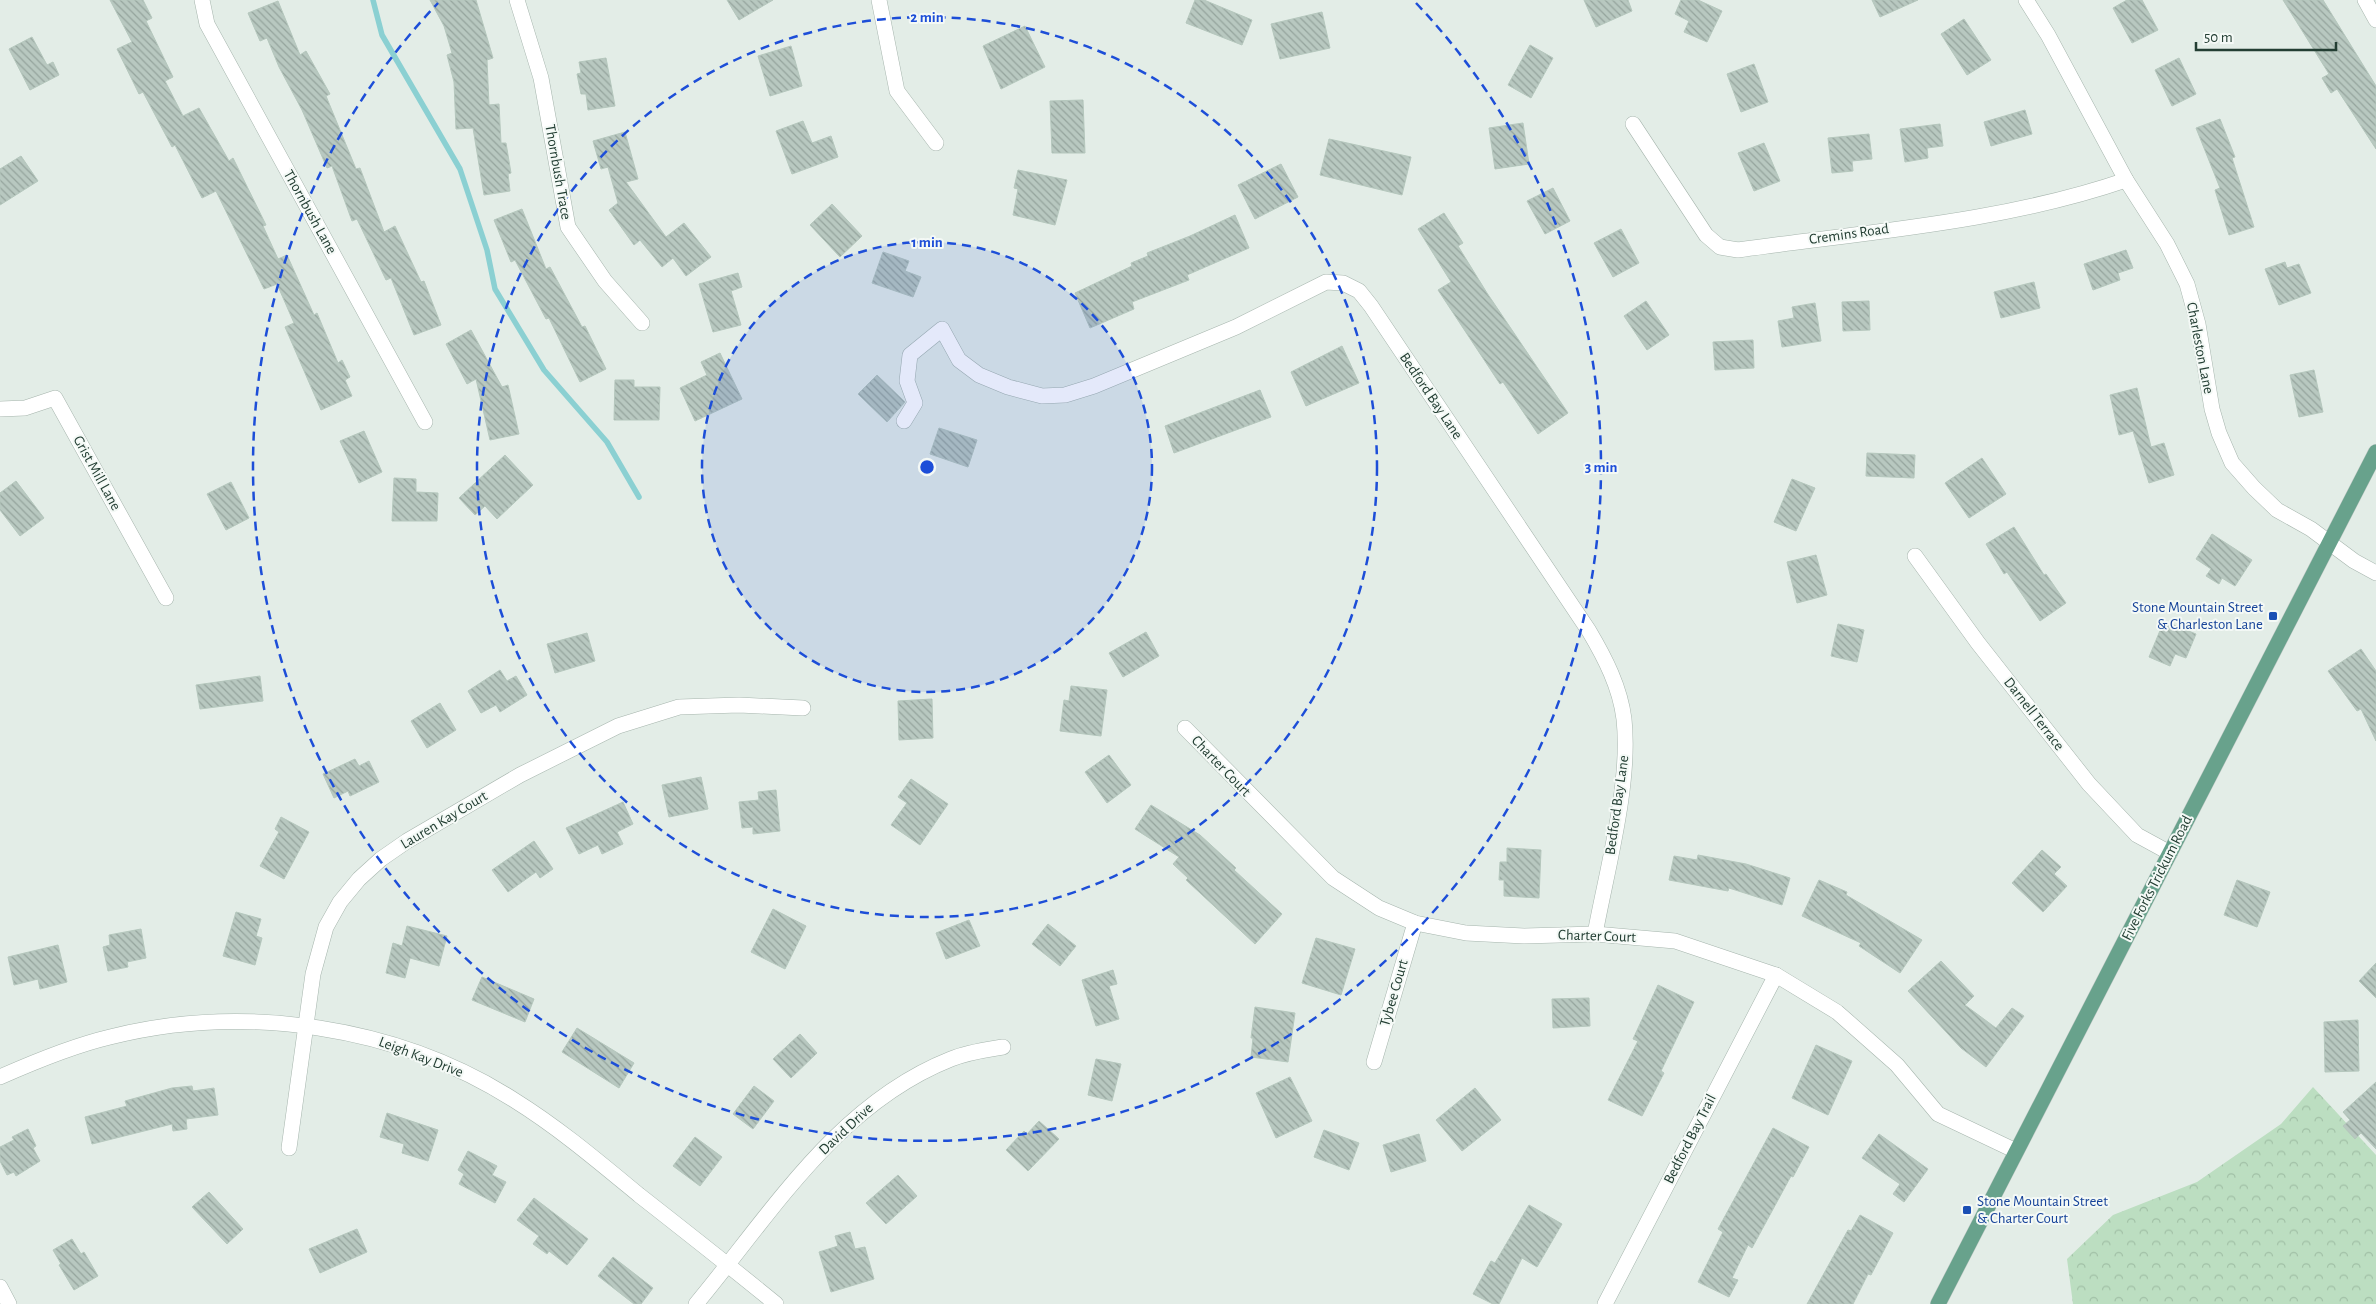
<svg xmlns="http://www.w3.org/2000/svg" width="2376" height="1304" font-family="'Alegreya Sans',sans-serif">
<defs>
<pattern id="forest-crowns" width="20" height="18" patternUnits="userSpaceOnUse" patternTransform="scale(1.25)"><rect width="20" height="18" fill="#bcdec1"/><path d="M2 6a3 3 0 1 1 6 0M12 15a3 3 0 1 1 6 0" fill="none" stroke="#a1c0a6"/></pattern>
<pattern id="building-back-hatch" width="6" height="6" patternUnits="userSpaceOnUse" patternTransform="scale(1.25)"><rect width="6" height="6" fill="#b8c8c0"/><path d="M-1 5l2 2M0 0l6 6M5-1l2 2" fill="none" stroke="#95a49d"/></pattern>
</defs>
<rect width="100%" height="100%" fill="#e3ede7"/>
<!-- forest -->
<path fill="url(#forest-crowns)" d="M2313,1087L2376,1155V1304H2073L2067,1259L2113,1215L2197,1182L2281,1124Z"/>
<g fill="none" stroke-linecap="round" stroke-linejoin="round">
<!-- stream -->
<path stroke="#8bd0d2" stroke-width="5.5" d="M373,0L382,35L460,169L487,250L495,289L544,370L607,442L639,497"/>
</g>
<!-- building -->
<g fill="url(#building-back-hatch)" stroke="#b5c7bd">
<path d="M110,0H143L152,18L146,21L173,77L165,81L183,116L199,108L229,161L233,158L266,225L263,226L278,259L287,255L314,315L317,313L338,363L342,360L350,377L345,380L352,396L321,410L285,327L294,323L277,284L264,289L216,191L202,198L175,145L172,147L143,92L139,94L117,49L132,42Z"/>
<path d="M430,0H476L493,58L487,60L489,105L499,104L501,143H506L511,173L508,174L510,191L484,195L473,128L456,129L454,82L447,55L452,53L444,26Z"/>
<path d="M727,0H773L739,20Z"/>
<path d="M1195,0H1204L1252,20L1242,45L1186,23Z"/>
<path d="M1584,0H1628L1632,11L1596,27Z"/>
<path d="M1681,0H1698L1722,11L1707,42L1684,32L1689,21L1675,14Z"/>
<path d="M1872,0H1918L1880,17Z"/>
<path d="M2127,0H2142L2158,30L2132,43L2113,8Z"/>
<path d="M2283,0H2323L2355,52L2376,86V149L2337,89L2331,93L2322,78L2329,74Z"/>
<path d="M278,1L300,55L306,51L330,94L326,96L356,169L360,168L384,232L395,226L421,282L424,281L441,325L414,335L391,278L386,280L357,219L352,221L332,166L327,168L302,110L279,67L267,38L260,41L248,13Z"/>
<path d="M1322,12L1330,48L1280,59L1271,24Z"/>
<path d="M1964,19L1991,60L1967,75L1941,34Z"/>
<path d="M1025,26L1045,67L1001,89L983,46Z"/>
<path d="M32,37L47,65L53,62L59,75L30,90L9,49Z"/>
<path d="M1530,45L1553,58L1531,98L1508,85Z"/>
<path d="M791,46L802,86L770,96L758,56Z"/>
<path d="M606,58L615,106L588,110L586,94H581L577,74L581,73L579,62Z"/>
<path d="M2179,58L2196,94L2172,106L2155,70Z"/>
<path d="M1754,64L1768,102L1741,112L1727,74Z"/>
<path d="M1083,100L1085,153H1052L1050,101Z"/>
<path d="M2025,110L2032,134L1991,146L1984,122Z"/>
<path d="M2220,119L2235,157L2232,158L2254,227L2229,235L2215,190L2220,188L2196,128Z"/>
<path d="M803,121L812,143L831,136L838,157L792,174L776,131Z"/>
<path d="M1523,123L1529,164L1495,169L1489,128Z"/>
<path d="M1940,124L1943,146L1927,148L1928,158L1905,162L1900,129Z"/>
<path d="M625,132L638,179L626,182L666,237L684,223L711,257L686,276L673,258L662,267L640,240L634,245L609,210L618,203L608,167L601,169L593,141Z"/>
<path d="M1869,134L1872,159L1852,161L1853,171L1832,173L1828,138Z"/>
<path d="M1329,139L1411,157L1402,195L1320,175Z"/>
<path d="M1764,143L1780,181L1754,191L1738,153Z"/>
<path d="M21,156L38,181L0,205V169Z"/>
<path d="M1281,164L1298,197L1255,219L1238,185Z"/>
<path d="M1018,170L1067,180L1055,225L1013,215L1018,189L1014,188Z"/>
<path d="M1553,188L1570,221L1545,234L1527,201Z"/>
<path d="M832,204L862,236L840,257L810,225Z"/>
<path d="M522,209L546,269L550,267L582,327L585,326L606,369L580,382L549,318L546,319L515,260L511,262L494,220Z"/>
<path d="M1444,213L1463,243L1458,246L1487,293L1568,413L1538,434L1503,382L1500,384L1438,290L1451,282L1418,229Z"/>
<path d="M1235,215L1249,248L1187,275L1189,280L1132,302L1134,309L1090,328L1075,293L1132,266L1131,263L1148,256L1147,253L1190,236Z"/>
<path d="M1621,229L1639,263L1613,277L1594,243Z"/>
<path d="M2126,250L2133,268L2118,273L2120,280L2093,290L2084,264Z"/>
<path d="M883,252L909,261L905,271L921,277L913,297L872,283Z"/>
<path d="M2285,262L2287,268L2299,264L2311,293L2279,305L2265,269Z"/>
<path d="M738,273L742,287L731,291L741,325L713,332L699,284Z"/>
<path d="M2034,282L2040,308L2001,318L1994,292Z"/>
<path d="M1646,301L1669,335L1647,350L1624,316Z"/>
<path d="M1869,301L1870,330L1843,331L1842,302Z"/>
<path d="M1815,303L1821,341L1782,347L1778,321L1794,318L1792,307Z"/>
<path d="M471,330L502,387L508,385L519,434L490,440L476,379L467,384L446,344Z"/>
<path d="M1753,340L1754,368L1715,370L1713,342Z"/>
<path d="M1342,346L1359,383L1306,406L1291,372Z"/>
<path d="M720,353L742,399L695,421L680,388L707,375L701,362Z"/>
<path d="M2314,370L2323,412L2299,417L2290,375Z"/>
<path d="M877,375L905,402L887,422L858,394Z"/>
<path d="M615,380H634V387H660L659,420H614Z"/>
<path d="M2137,388L2151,447L2164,443L2174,475L2149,483L2133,431L2119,435L2110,395Z"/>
<path d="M1260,390L1271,417L1174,453L1165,426Z"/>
<path d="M939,428L977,440L968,467L930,454Z"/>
<path d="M364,431L382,472L359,483L340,441Z"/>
<path d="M1867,453L1915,455L1914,478L1866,476Z"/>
<path d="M505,455L533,485L497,519L485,506L475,515L459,498Z"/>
<path d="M1982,458L2006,494L1969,518L1945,483Z"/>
<path d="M394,478L416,479V492L438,493L437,521H392Z"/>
<path d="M1792,479L1815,488L1796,531L1774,522Z"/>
<path d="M16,481L44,518L20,536L0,510V493Z"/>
<path d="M231,482L249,518L226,530L207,494Z"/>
<path d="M2014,527L2044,575L2046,574L2066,603L2040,621L2007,572L2004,574L1986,544Z"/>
<path d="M2212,534L2252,560L2235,586L2222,578L2219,584L2206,576L2211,569L2196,559Z"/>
<path d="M1816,555L1827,595L1797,603L1787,562Z"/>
<path d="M2164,621L2196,634L2186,658L2175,654L2170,666L2149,657Z"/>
<path d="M1838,624L1864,630L1857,662L1831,656Z"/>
<path d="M1146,632L1159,656L1123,677L1109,653Z"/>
<path d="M587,633L595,661L555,673L547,644Z"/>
<path d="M2361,649L2376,671V741L2361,709L2357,711L2328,671Z"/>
<path d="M500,670L507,681L516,676L527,695L500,712L496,705L481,713L468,691Z"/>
<path d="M260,676L263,701L200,709L196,685Z"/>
<path d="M1071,686L1107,690L1101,736L1060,731L1064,700L1069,701Z"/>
<path d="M932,699L933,738L899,740L898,701Z"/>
<path d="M440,703L456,730L427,748L411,721Z"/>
<path d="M1109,755L1131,785L1107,803L1085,772Z"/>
<path d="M355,759L359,766L369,761L379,782L350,796L348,791L334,798L323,774Z"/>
<path d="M701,777L708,809L669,817L662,785Z"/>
<path d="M911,779L948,804L920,845L891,825L907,803L898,797Z"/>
<path d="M776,790L780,831L753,834V827L742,828L739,802L759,800L758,792Z"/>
<path d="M623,802L633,824L617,832L623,844L602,854L598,845L579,854L566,828Z"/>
<path d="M1151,805L1200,835L1236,868L1234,870L1282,914L1255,944L1186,880L1188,878L1173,864L1179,857L1135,829Z"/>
<path d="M281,817L309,832L284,879L260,866L279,832L275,829Z"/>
<path d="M534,841L553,869L540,878L536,872L508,892L492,870Z"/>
<path d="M1507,848L1541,850L1539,898L1504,896V880H1499L1500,862H1507Z"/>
<path d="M2042,850L2061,867L2054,874L2067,886L2043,912L2012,883Z"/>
<path d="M1698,855L1746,864L1790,878L1782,905L1729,888L1728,891L1669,880L1674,856L1697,860Z"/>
<path d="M1819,880L1847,892L1846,895L1922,940L1900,973L1859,946L1861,943L1802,916Z"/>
<path d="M2237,880L2270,892L2257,927L2224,915Z"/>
<path d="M773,909L806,926L785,969L751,952Z"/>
<path d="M236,912L261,919L256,936L262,938L255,965L223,956Z"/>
<path d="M969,920L980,946L946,959L936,933Z"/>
<path d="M1048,924L1076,946L1060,966L1032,944Z"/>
<path d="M407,926L447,936L439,966L410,958L405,978L386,973L393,943L402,946Z"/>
<path d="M141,929L146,958L127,962L128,967L108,971L103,947L110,945L109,935Z"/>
<path d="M1316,938L1355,949L1341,995L1302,983Z"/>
<path d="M58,945L67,982L40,989L38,979L14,985L8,957Z"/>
<path d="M1941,961L1974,996L1965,1005L1996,1028L2012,1008L2024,1016L1986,1067L1961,1048L1908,991Z"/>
<path d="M2376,963V998L2359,981Z"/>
<path d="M1113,970L1117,984L1109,986L1119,1019L1096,1026L1082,980Z"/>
<path d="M482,977L534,999L525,1022L472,1000Z"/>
<path d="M1658,985L1694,1002L1661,1071L1664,1073L1642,1116L1608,1100L1638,1041L1633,1039Z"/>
<path d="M1589,998L1590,1026L1553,1028L1552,999Z"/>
<path d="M1255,1007L1295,1013L1288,1062L1251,1057L1253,1038H1251Z"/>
<path d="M2358,1020L2359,1071L2325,1072L2324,1022Z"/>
<path d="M577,1028L634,1063L619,1088L562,1052Z"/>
<path d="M800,1034L817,1053L791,1078L773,1059Z"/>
<path d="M1816,1045L1852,1061L1828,1115L1792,1098Z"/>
<path d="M1096,1059L1121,1064L1112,1101L1088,1095Z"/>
<path d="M1290,1077L1312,1121L1276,1138L1256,1093Z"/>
<path d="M2376,1082V1149L2361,1133L2355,1139L2343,1126L2350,1120L2343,1112Z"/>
<path d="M192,1086L193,1091L214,1088L218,1115L186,1119L187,1129L173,1131L172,1124L92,1144L85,1117L127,1106L125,1101L172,1088Z"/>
<path d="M754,1086L774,1101L753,1129L733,1114Z"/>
<path d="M1475,1088L1501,1120L1462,1151L1436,1120Z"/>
<path d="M387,1113L438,1130L428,1161L402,1153L404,1144L380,1137Z"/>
<path d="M1039,1121L1059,1139L1028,1171L1006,1150L1024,1131L1027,1134Z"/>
<path d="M1773,1128L1809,1147L1793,1177L1791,1176L1752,1248L1748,1245L1732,1278L1738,1280L1729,1297L1698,1282L1723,1232L1718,1229Z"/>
<path d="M28,1129L36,1146L33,1148L40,1161L16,1176L14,1172L7,1175L0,1161V1147L14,1140L12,1137Z"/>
<path d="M1324,1130L1359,1143L1349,1170L1314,1157Z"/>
<path d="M1419,1134L1426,1161L1391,1172L1383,1145Z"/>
<path d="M1879,1134L1928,1169L1904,1202L1893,1194L1900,1184L1862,1158Z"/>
<path d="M695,1137L722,1157L700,1186L673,1166Z"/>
<path d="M468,1151L497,1166L492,1175L506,1182L495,1203L459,1184L464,1174L458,1170Z"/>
<path d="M898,1175L917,1196L886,1224L866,1203Z"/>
<path d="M209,1192L243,1229L227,1244L192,1207Z"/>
<path d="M534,1198L588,1239L567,1265L549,1251L547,1254L533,1244L539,1236L517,1220Z"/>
<path d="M1529,1205L1562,1224L1537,1267L1522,1258L1499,1304H1493L1473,1294L1491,1261L1495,1263Z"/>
<path d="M1860,1215L1893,1233L1871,1275L1868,1274L1853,1304H1807L1848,1230L1851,1231Z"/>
<path d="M357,1229L367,1252L320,1273L309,1249Z"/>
<path d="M850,1232L855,1249L865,1247L874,1279L831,1292L819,1252L838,1246L835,1236Z"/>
<path d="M72,1239L81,1254L84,1252L98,1276L74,1290L59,1265L61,1264L53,1250Z"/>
<path d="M613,1257L653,1288L641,1304H634L598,1276Z"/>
</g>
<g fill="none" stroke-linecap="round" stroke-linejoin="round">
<!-- minor casing -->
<g stroke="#a6b5ad" stroke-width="16">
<g id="minor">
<path d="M202,0L207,24L425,422"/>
<path d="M517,0L541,78L568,227L605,281L642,323"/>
<path d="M879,0L897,91L936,143"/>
<path d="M2026,0L2048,35L2126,180L2167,244L2187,284L2198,324L2212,409L2219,433L2232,463L2254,488L2277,510L2311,529L2354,561L2376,573"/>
<path d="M2365,0L2376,20"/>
<path d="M1633,124L1706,235L1720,247L1738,250C1866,232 2004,222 2126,180"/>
<path d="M0,409L25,408L55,398L166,598"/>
<path d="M904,421L915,403L907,381L910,355L942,329L959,360L979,375L1008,387L1042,396L1065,395L1094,386L1236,327L1326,282L1343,283L1359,291L1371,306L1589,631C1605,658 1620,687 1624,719C1631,784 1607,869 1595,934"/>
<path d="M1915,556L1978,643L2089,784L2137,835L2170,853"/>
<path d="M1185,728L1333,878L1379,908L1415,923L1466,933L1524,936L1595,934L1675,941L1776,975L1837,1012L1897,1065L1938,1114L2016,1151"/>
<path d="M1374,1062L1415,923"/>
<path d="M0,1077C36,1061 72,1046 110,1037C244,1003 398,1026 514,1100C559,1128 599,1162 639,1195C685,1231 731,1267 776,1304"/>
<path d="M289,1148L313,974L326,927L340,902L359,879L381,859L407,841L520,775L618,726L679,707L739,705L803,708"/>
<path d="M0,1287L9,1304"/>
<path d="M696,1304C771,1214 837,1104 951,1059C968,1052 985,1050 1003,1047"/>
<path d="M1605,1304L1776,975"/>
</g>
</g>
<!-- major casing -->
<g stroke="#c1c9c6" stroke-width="16">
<path id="major" d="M1938,1304L2376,452"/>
</g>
<!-- minor -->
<use href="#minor" stroke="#fff" stroke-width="15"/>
<!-- major -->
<use href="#major" stroke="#68a28c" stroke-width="15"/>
</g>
<!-- distance rings -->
<circle cx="927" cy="467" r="225" fill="#1d4ed8" fill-opacity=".12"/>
<g fill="none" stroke="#1d4ed8" stroke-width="2.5" stroke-dasharray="9 6">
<circle cx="927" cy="467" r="225"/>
<circle cx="927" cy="467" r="450"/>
<path d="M1416 3A674 674 0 1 1 438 3"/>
</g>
<!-- markers -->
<g fill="#1a4fb4" stroke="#f4f9f6" stroke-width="2">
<rect x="2268" y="611" width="10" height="10" rx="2.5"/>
<rect x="1962" y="1205" width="10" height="10" rx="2.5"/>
</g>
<g text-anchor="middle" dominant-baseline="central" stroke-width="4" stroke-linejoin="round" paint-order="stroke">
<!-- street labels -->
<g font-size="15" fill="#233e33" stroke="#f4f9f6">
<text transform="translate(558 172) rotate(80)">Thornbush Trace</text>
<text transform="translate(310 212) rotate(61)">Thornbush Lane</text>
<text transform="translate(1849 234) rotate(-8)">Cremins Road</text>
<text transform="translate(2200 348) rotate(79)">Charleston Lane</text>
<text transform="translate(1431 396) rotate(56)">Bedford Bay Lane</text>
<text transform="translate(97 473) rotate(61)">Grist Mill Lane</text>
<text transform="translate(2034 714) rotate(52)">Darnell Terrace</text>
<text transform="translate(1221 766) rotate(46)">Charter Court</text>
<text transform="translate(1617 805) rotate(-82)">Bedford Bay Lane</text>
<text transform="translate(444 820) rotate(-31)">Lauren Kay Court</text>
<text transform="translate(2157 878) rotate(-63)">Five Forks Trickum Road</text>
<text transform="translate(1597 936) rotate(2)">Charter Court</text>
<text transform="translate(1394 993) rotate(-74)">Tybee Court</text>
<text transform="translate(421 1057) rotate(21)">Leigh Kay Drive</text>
<text transform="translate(846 1129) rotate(-43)">David Drive</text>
<text transform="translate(1690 1139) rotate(-63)">Bedford Bay Trail</text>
</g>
<!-- transit labels -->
<g font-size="15" fill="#164399" stroke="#f4f9f6" text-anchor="end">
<text x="2263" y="607">Stone Mountain Street<tspan x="2263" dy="17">&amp; Charleston Lane</tspan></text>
<text x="1977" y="1201" text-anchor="start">Stone Mountain Street<tspan x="1977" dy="17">&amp; Charter Court</tspan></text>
</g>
</g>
<circle cx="927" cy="467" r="8" fill="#1d4ed8" stroke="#f4f9f6" stroke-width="2.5"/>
<g font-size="15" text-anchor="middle" font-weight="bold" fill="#1d4ed8" stroke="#f4f9f6" stroke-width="4" stroke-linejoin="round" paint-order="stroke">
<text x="927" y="22">2 min</text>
<text x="927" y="247">1 min</text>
<text x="1601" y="472">3 min</text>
</g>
<!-- scale -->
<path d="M2196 42v8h140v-8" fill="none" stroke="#233e33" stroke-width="2.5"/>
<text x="2204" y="42" font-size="15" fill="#233e33" stroke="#f4f9f6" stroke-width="4" paint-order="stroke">50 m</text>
</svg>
